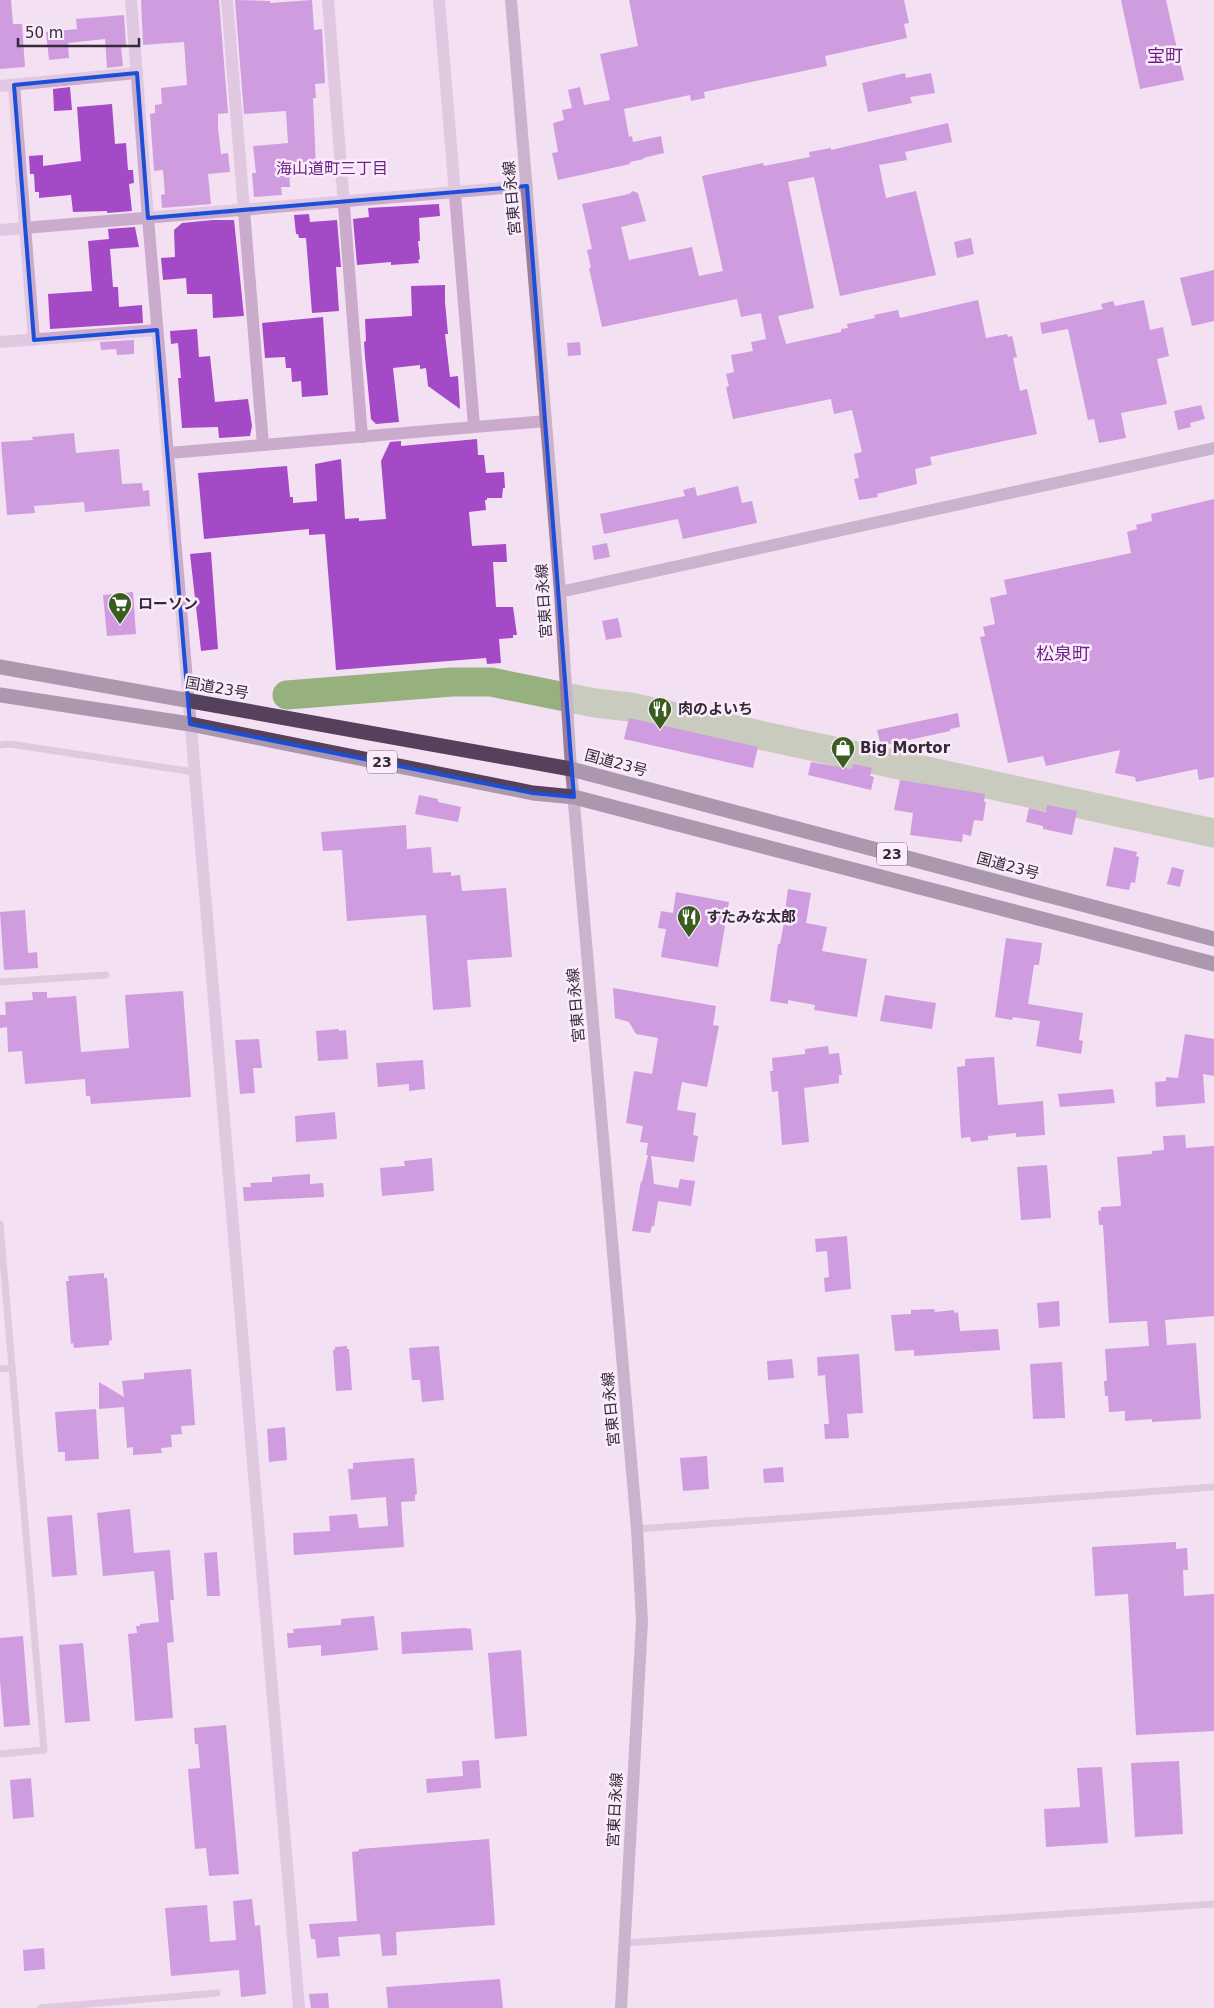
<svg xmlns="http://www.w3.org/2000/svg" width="1214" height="2008" font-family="'DejaVu Sans','Noto Sans JP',sans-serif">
<rect width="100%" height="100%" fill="#f3e0f3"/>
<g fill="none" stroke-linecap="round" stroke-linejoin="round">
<!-- river -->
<path stroke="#96b17e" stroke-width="29" d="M287,695L452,682H491L595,703L630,707L1214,833"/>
</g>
<!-- building -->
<g fill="#a44ac7">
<path d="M0,0H11L13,24H22L25,67L0,69Z"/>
<path d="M141,0H219L228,113L218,114V128L221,154L228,153L230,172L208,174L211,204L162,208L161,195L165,194L163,170L154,171L150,114L155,113V105L162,104L161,88L187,85L184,42L143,45Z"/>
<path d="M235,0L270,1V3L312,0L314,30L322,29L325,83L315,84L316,98H313L316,167L289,169L290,187H281L282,195L254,197L252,173H256L253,146L288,143L286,111L244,114Z"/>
<path d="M629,0H904L909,23L904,24L907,38L825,56L827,66L704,92L705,98L691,101L690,95L624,109L629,137L632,136L633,142L661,136L664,153L643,158L644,159L630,162V164L558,180L552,153L558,152L553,123L564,120L562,110L572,108L568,90L580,87L584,105L610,100L600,54L638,46Z"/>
<path d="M1121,0H1166L1184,80L1140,89Z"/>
<path d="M124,15L126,46L121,47L123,66L107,68L105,39L68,43L69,58L49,60L46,32L77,29L76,19Z"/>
<path d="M905,73L906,78L931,73L935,93L910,97L912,103L868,112L862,83Z"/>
<path d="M70,87L72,110L54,111L53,89Z"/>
<path d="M112,104L115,144L126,143L128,170H133L134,183L129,184L132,211L107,213V211L73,212L71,195L39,198V192H35L34,174H30L29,156L43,155V166L81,161L77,107Z"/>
<path d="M948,123L952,142L905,152L907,160L879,165L886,198L916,191L936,275L840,296L814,177L788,182L814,308L778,316L786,344L841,332V329L848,328L847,324L875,318L874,315L898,310L900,318L978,300L986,338L1007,334L1008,337L1012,336L1017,357L1013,358L1020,391L1027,389L1037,434L930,457L932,465L915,469L917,484L877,494L878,497L859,500L854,479L859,478L854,454L862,452L852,410L834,414L831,399L733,419L726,387L729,386L726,374L734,372L731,355L753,351L751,342L766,339L761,313L741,317L737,299L602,327L589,268H591L587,250L592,249L582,204L629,194L633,191L638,193L646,221L621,227L629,260L692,247L699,276L723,271L702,176L763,163L764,166L810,157L809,152L831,148V150Z"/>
<path d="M439,204L440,216L419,218L420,241H418L420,259L418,260L419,263L391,265V262L357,265L353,219L369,217L368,208Z"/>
<path d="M309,214L310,222L337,220L341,267H336L339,311L312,313L306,238H299L298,234H296L294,215Z"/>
<path d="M213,220H234L244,316L213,318L212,294H187L186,278L163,280L161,258L175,257L174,230L182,223Z"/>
<path d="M135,227L139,247L110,249L113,287H118L119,307L142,305L143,323L50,329L48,294L92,291L88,241L109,239L108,229Z"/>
<path d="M971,238L974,254L957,258L954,242Z"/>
<path d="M1214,270V321L1192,326L1180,278Z"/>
<path d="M445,285V302L448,334H445L450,377L458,376L460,409L428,386L426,368L420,369V365L393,368L399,422L376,424L371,419L365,357L364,342L366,341L365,319L412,316L411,286Z"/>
<path d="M1144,300L1150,330L1163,327L1169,356L1157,359L1167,404L1121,413L1126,438L1099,443L1094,419L1088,420L1068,329L1042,334L1040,323L1103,309L1101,304L1113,301L1115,306Z"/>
<path d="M323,317L328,395L302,397L301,381L292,382L291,368H286L285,357L265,358L262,323Z"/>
<path d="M197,329L199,357L210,356L215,402L248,399L252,426L250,436L219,438L218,427L182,428L178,378H181L178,343L171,344L170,331Z"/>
<path d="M134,340V354L117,355L116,349L101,350L100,342Z"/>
<path d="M580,342L581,355L568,356L567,343Z"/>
<path d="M1201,405L1205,419L1190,423L1191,427L1178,430L1174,411Z"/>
<path d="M74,433L76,453L119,449L122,484L142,483L143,491L149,490L150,506L85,512L84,502L34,506L35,513L7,515L1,442L33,440L32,437Z"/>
<path d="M477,439L478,455H484L486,473L504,472L505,488H503L502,498H487V500H485L486,510L469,512L472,546L506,544L507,562H493L496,607H513L517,635H513V638L499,639L501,663L487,664L486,658L336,670L325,534L309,535V529L204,539L198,473L287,466L290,497H293V503L317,501L315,464L341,459L345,519L359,518V521L386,519L381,461L390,442L401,441V446Z"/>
<path d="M738,486L742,503L752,501L757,523L683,539L678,519L604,534L600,514L685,496L683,490L695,487L697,496Z"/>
<path d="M1214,499V777L1199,780L1197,769L1136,782L1135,777L1115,773L1120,750L1046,766L1043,756L1008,763L980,637L985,636L983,627L995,624L990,598L1007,594L1004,580L1131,553L1127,532L1137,529L1136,525L1152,521L1151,514Z"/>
<path d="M607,543L610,557L594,560L592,546Z"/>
<path d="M211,552L218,649L201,651L190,554Z"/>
<path d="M133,592L136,634L107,636L103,595Z"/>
<path d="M618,618L622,637L606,640L602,621Z"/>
<path d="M958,713L960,727L950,729V731L881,746L877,730Z"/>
<path d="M629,718L758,747L753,768L624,739Z"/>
<path d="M811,762L852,769L853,764L872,768L870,776L874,777L871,790L808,775Z"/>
<path d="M900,780L985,794L984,802H986L983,821L974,820L971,836L963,834L962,842L910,835L913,813L894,810Z"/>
<path d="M419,795L438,799V802L461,807L458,822L415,814Z"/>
<path d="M1047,805L1077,811L1072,835L1043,829V826L1026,822L1029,808L1046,812Z"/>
<path d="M406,825L407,849L431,847L433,873L451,872V876L460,875L462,891L506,888L512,957L467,960L471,1007L433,1010L426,915L347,921L342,850L323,851L321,832Z"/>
<path d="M1114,847L1137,852L1136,856L1139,857L1135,883L1131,882L1129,890L1106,886Z"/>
<path d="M1172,867L1184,870L1180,887L1167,884Z"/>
<path d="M788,889L811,893L806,923L827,927L822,951L867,959L857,1017L814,1010L815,1005L788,1000V1004L770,1001L778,944H780L785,918H784Z"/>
<path d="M676,892L729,902L718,967L661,957L666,929L658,928L661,911L673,913Z"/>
<path d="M25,910L28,953L37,952L38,968L4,970L0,912Z"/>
<path d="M1006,938L1042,943L1039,965H1034L1028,1004L1083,1013L1079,1040L1083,1041L1081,1054L1036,1046L1040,1021L1013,1017L1012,1020L995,1017Z"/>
<path d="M613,988L716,1006L713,1025L719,1026L707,1087L682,1082L677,1110L696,1113L693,1135L698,1136L694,1162L651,1156L654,1184L678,1188L680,1179L695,1181L691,1206L658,1201L654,1226H652L650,1233L632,1231L641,1181L642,1182L648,1155H646L648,1143L640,1142L643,1126L626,1123L634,1071L652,1074L658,1038L636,1034L629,1022L615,1018Z"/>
<path d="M183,991L191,1097L91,1104L90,1096H86L85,1079L25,1084L22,1051L8,1052L7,1027L0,1028V1015H6L5,1002L33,1000L32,992H47V998L76,996L81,1052L129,1048L125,995Z"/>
<path d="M885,995L936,1003L932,1029L880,1021Z"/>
<path d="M339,1029V1031L346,1030L348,1059L318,1061L316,1031Z"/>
<path d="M1185,1034L1214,1039V1076L1203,1074L1205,1103L1156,1107L1155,1082L1166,1081V1077L1178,1078Z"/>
<path d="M259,1039L262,1068H253L255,1093L240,1094L235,1040Z"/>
<path d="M828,1046L829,1054L839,1053L842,1075H839V1083L804,1088L809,1142L782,1145L778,1091L772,1092L770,1071H773L772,1058L805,1054V1049Z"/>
<path d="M994,1057L998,1105L1043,1101L1045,1135L1016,1137V1133L988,1136V1140L971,1142L970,1137L961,1138L957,1067L965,1066V1059Z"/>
<path d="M423,1060L425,1089L409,1091V1084L378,1087L376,1063Z"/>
<path d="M1113,1089L1115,1103L1060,1107L1058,1094Z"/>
<path d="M335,1112L337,1139L296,1142L295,1116Z"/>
<path d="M1185,1135L1186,1148L1214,1146V1316L1165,1320L1167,1345L1196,1343L1201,1419L1152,1422V1419L1125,1421V1411L1109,1412L1108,1396H1105L1104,1381H1107L1105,1349L1149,1346L1147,1321L1109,1323L1103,1225H1099L1098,1211L1101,1210V1207L1121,1206L1117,1157L1152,1154V1151L1164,1150L1163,1136Z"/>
<path d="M432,1158L434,1191L382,1196L380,1168L405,1166L404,1161Z"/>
<path d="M1047,1165L1051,1218L1021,1220L1017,1167Z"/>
<path d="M310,1174V1184L323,1183L324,1197L244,1201L243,1187H251L250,1183L272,1182V1177Z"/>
<path d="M847,1236L851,1289L825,1292L824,1278L829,1277L827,1251L816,1252L815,1239Z"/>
<path d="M104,1273V1278H107L112,1340L109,1341V1345L74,1348L73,1343L71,1344L66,1281H69L68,1276Z"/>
<path d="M1059,1301L1060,1326L1039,1328L1037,1303Z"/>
<path d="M934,1309L935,1312L954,1310V1313L958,1312L960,1331L998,1329L1000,1350L914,1356V1350L895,1351L891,1315L911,1314V1310Z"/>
<path d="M347,1346V1349H349L352,1390L336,1391L333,1350H335V1347Z"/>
<path d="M439,1346L444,1400L422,1402L420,1380H412L409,1348Z"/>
<path d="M859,1354L863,1413L847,1414L849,1438L825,1439L824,1424H829L825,1375L818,1376L817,1357Z"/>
<path d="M792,1359L794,1378L768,1380L767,1361Z"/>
<path d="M1062,1362L1065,1418L1033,1419L1030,1364Z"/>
<path d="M191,1369L195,1425L181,1426L182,1434L171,1435L172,1447L161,1448L162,1453L133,1455V1447L127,1448L124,1407L99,1409V1382L124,1397L122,1381L144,1379V1373Z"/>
<path d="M96,1409L99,1459L65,1461V1452H58L55,1412Z"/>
<path d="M285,1427L287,1460L269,1462L267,1429Z"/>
<path d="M707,1456L709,1489L683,1491L680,1458Z"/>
<path d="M414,1458L417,1494L415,1495V1501L401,1502L404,1547L294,1555L293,1533L330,1531L329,1516L357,1514L359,1528L388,1526L386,1497L351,1500L348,1469H353V1463Z"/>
<path d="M783,1467L784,1482L764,1483L763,1469Z"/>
<path d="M130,1509L134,1553L170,1550L174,1600H170L174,1642L167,1643L173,1718L135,1721L128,1634L137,1633L136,1626H140V1624L159,1622L154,1571L103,1576L97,1513Z"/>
<path d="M72,1515L77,1575L52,1577L47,1517Z"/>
<path d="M1176,1542V1549L1187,1548L1188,1570H1183L1184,1596L1214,1594V1731L1136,1735L1128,1594L1095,1596L1092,1547Z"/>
<path d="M217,1552L220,1596H207L204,1553Z"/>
<path d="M374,1616L378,1650L321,1656V1645L288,1648L287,1633H294L293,1629L341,1625V1619Z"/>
<path d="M464,1628L471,1629L473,1650L402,1654L401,1632Z"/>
<path d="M23,1636L30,1725L4,1727L0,1681V1638Z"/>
<path d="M83,1643L90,1721L65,1723L59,1645Z"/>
<path d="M521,1650L527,1736L495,1739L488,1653Z"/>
<path d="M226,1725L239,1874L209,1876L206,1848L195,1849L188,1769L200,1768L198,1744H195L194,1728Z"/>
<path d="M479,1760L481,1788L427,1793L426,1779L463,1776L462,1761Z"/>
<path d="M1179,1761L1183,1834L1135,1837L1131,1763Z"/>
<path d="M1102,1767L1108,1843L1046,1847L1044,1809L1080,1807L1077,1768Z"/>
<path d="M31,1778L34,1817L13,1819L10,1780Z"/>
<path d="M489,1839L495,1925L396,1932L397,1955L382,1956L380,1934L338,1937L340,1956L317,1958L315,1939H311L309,1924L357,1921L352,1852L359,1851V1849Z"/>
<path d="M252,1899L255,1926L260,1925L266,1994L241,1997L239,1970L171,1976L165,1908L207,1905L210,1942L236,1940L233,1901Z"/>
<path d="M44,1948L45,1969L24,1971L23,1950Z"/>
<path d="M500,1979L503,2008H388L386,1987Z"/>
<path d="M328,1993L329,2008H311L309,1994Z"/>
</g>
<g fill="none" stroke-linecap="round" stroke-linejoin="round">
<!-- lane -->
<g stroke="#caabcc" stroke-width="7">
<path d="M0,745L10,744L194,772"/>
<path d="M0,982L106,975"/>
<path d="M0,1224L44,1750L0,1754"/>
<path d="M0,1369L12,1368"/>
<path d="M637,1529L1214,1487"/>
<path d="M625,1943L1214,1904"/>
<path d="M41,2008L217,1993"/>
</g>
<!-- street -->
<g stroke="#caabcc" stroke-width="12">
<path d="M131,0L148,218L299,2008"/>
<path d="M227,0L263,445"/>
<path d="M328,0L362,437"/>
<path d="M439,0L474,426"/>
<path d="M14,85L34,340"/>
<path d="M0,86L137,73"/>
<path d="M0,230L527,186"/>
<path d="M0,342L157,330"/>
<path d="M169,453L546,421"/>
</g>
<!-- secondary -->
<g stroke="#9a7ca0" stroke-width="12">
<path d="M511,0L560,592L571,769L637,1529L642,1621L621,2008"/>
<path d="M560,592L1214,448"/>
</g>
<!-- highway -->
<g stroke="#55415b" stroke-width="15">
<path d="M0,667L571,769L1214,939"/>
<path d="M0,695L190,724L533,793L574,797L1214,964"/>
</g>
</g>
<!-- marked area -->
<path d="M0 0H1214V2008H0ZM137,73L148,218L527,186L574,797L533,793L190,724L157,330L34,340L14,85Z" fill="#f3e0f3" fill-opacity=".55" fill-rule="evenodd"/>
<path fill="none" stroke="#1d4ed8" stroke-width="4" stroke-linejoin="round" d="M137,73L148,218L527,186L574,797L533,793L190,724L157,330L34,340L14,85Z"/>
<!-- icons -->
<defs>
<g id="supermarket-pin" transform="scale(1.25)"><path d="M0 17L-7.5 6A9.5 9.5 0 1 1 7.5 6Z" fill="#3b5c1f" stroke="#faecfa"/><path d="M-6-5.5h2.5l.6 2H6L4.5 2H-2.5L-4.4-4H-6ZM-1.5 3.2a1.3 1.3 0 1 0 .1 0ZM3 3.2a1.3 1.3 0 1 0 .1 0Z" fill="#fff"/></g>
<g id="restaurant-pin" transform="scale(1.25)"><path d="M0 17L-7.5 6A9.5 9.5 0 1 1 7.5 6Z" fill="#3b5c1f" stroke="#faecfa"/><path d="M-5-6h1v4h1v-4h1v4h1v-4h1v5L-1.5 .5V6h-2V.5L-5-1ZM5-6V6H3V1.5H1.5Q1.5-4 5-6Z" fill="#fff"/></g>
<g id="shop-pin" transform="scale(1.25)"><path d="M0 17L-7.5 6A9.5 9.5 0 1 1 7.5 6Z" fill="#3b5c1f" stroke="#faecfa"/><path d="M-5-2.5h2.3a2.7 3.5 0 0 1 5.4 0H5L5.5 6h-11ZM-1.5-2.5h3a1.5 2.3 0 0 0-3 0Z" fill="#fff"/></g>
</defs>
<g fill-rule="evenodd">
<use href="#supermarket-pin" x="120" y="604"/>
<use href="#restaurant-pin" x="660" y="709"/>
<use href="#shop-pin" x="843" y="748"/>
<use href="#restaurant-pin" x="689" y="917"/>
</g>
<g text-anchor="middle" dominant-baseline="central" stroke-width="5" stroke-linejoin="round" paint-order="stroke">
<!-- shield labels -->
<g fill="#faecfa" stroke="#716474" stroke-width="1">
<rect x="367" y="750.5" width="30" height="23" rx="4"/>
<rect x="877" y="842.5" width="30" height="23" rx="4"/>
</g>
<g font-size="14" font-weight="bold" fill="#362a3a">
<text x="382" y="762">23</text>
<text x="892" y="854">23</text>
</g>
<!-- street labels -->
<g font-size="15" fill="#362a3a" stroke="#faecfa">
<text transform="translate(512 198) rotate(-95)">宮東日永線</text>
<text transform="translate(544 601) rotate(-94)">宮東日永線</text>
<text transform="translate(217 688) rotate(10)">国道23号</text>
<text transform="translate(616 763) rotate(15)">国道23号</text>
<text transform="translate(1008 866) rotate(15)">国道23号</text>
<text transform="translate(576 1005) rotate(-95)">宮東日永線</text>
<text transform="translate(611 1409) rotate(-95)">宮東日永線</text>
<text transform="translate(615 1810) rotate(-87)">宮東日永線</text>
</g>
<!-- poi labels -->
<g font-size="15" font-weight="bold" fill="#362a3a" stroke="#faecfa" text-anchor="start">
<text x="138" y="604">ローソン</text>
<text x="678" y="709">肉のよいち</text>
<text x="860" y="748">Big Mortor</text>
<text x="706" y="917">すたみな太郎</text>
</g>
<!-- neighbourhood labels -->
<g font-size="16" fill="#6c2289" stroke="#faecfa">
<text x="332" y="168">海山道町三丁目</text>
</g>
<!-- quarter labels -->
<g font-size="18" fill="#6c2289" stroke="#faecfa">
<text x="1165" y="55">宝町</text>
<text x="1063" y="653">松泉町</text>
</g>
</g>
<!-- scale -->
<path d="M18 38v8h121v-8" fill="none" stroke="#362a3a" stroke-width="2.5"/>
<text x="25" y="38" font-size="15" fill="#362a3a" stroke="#faecfa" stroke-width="4" paint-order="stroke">50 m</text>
</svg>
